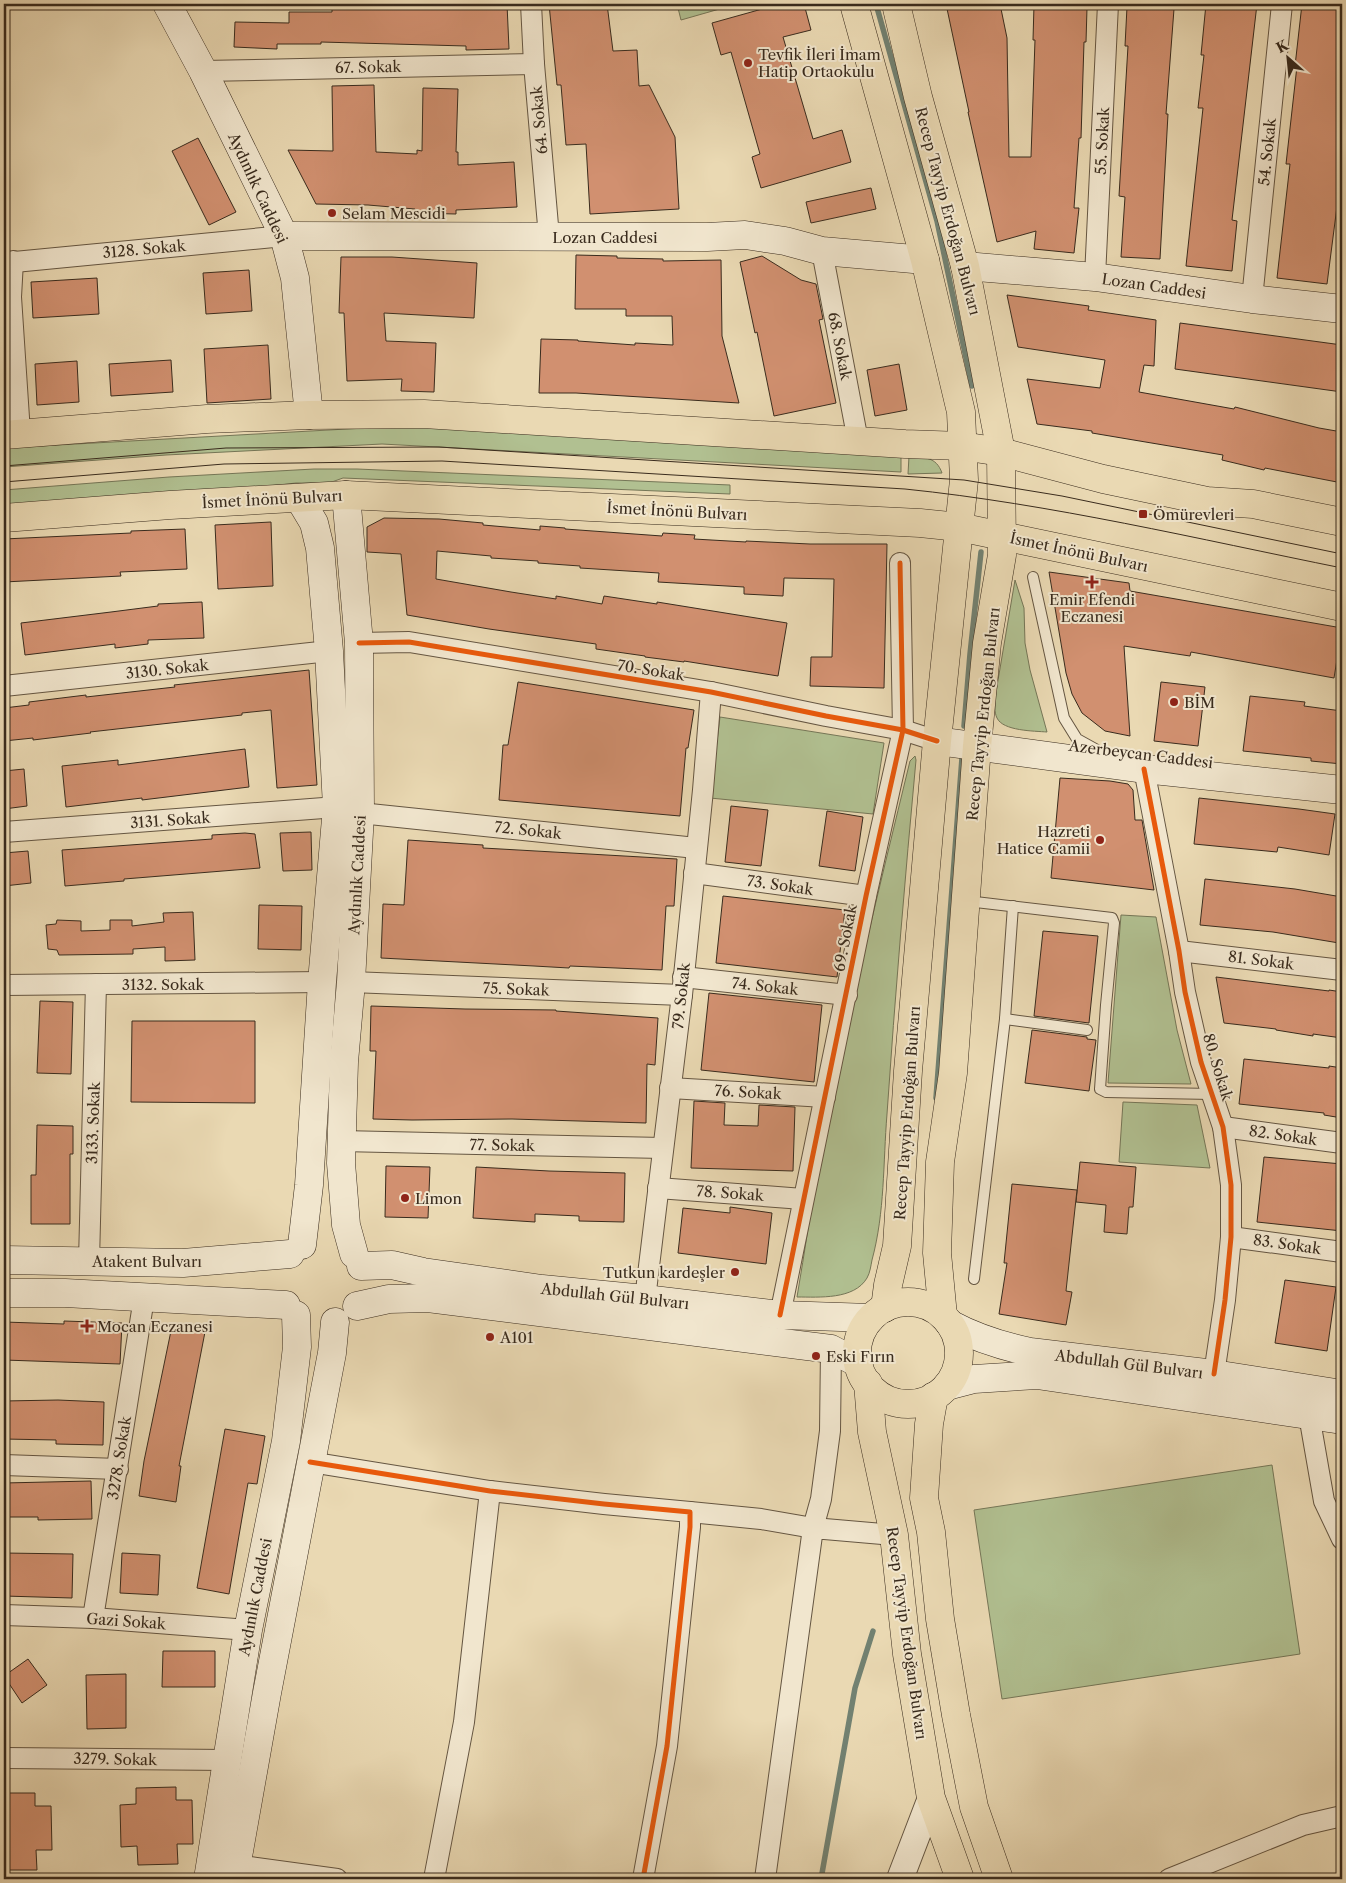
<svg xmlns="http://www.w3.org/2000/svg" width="1346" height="1883" font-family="'Libre Caslon Text',serif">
<rect width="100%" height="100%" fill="#ead9b3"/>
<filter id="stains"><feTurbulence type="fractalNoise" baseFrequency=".004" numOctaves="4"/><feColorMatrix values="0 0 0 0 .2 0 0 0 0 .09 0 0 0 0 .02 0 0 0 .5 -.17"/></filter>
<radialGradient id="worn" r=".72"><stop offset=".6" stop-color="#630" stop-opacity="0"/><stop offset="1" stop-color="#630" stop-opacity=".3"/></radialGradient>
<!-- green -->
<g fill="#b1c091" stroke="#757657">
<path d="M677,4H737L681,20Z"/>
<path d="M383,427L473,428L901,455V472L382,444L166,455L4,467V448Z"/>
<path d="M909,456C924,458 936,456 942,473L908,474Z"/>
<path d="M314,469H357L730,485V494L343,478L329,483H296L223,491L4,506V490L169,477Z"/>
<path d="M1015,580L1024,608L1025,643L1030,670L1047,732C1034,731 1003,731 997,718C994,712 995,704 995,698Z"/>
<path d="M720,717L884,743L873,814L710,798Z"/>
<path d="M915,756L916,760C905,878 895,996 887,1114C883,1163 885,1212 872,1260C871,1265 870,1273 867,1278C854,1300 819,1297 797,1297C805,1251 811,1205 820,1159C845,1026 878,893 910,761Z"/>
<path d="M1121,915L1156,917L1177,1030L1191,1084L1108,1083Z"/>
<path d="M1123,1102L1197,1105L1210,1168L1119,1162Z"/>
<path d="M1272,1465L1300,1654L1002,1699L974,1510Z"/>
</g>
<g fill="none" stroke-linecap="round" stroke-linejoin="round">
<!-- stream -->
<g stroke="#728171" stroke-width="5.5">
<path d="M876,4L937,221L972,386"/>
<path d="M964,726L970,654L981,552"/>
<path d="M936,1098L962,758"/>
<path d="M821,1879L855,1688L873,1631"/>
</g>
</g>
<!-- building -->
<g fill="#d19070" stroke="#392b1d">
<path d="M332,4H507L509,49L466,50V46L321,42V44H277V49L234,47L235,22L289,23V12H332Z"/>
<path d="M549,4H607L613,51L637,50L639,86L649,85L675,137L679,209L590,214L586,144L566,145L561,85H557Z"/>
<path d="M780,4H804L811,30L783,37L813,139L842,130L851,162L761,188L752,157L760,154L731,52L721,55L712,23Z"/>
<path d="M946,4H1000L1007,38L1009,157H1031L1035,40H1033L1034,5L1087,8L1086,42H1084L1081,138H1079L1074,208H1079L1074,253L1034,249L1036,231L997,242L968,112H969Z"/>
<path d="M1206,4H1257L1232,220L1237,221L1232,271L1186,266L1203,108H1198L1204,55H1201Z"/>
<path d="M1302,4H1342V149L1338,182L1340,183L1327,284L1277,278L1290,164H1286L1297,66H1295Z"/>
<path d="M1127,7L1174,9L1166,114H1168L1160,259L1121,257L1125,197L1119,196L1128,46H1125Z"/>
<path d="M374,85L376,152L417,154V150L422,151L423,88L458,89L456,152H458V165L514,162L517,207L456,210V214L415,213V209L368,205L316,204L288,150L333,151L332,86Z"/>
<path d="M198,138L236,212L209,225L172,151Z"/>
<path d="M871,188L876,209L811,223L806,202Z"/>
<path d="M576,255L617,256V258L663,259V261L721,260L722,336L739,403L576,393H539L541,339L578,340V341L635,345V343L673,345L672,316H626V309H575Z"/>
<path d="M762,256L801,280L816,284L823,319L819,320L836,403L774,416L757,332L755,333L740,262Z"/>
<path d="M341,257H392L477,263L474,318L384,313L386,341L436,343L434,392L401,391L402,379L347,381L344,313H339Z"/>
<path d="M249,270L252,311L206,314L203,273Z"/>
<path d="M97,278L99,314L33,318L31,282Z"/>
<path d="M1007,295L1089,306L1088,310L1156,320L1154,366L1144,365L1139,392L1234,409L1235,407L1319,428L1342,432V483L1265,468L1264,470L1222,460L1223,455L1092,433V431L1037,424L1027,379L1100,388L1105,360L1018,347Z"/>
<path d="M1180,323L1342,345V392L1175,369Z"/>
<path d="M268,345L271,399L207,403L204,349Z"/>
<path d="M171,360L173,392L111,396L109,364Z"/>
<path d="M77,361L79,402L37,405L35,364Z"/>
<path d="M899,364L907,410L875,416L867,370Z"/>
<path d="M384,518L439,519L483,523V525L540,530V526L565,528V529L662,536L663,533L695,535L694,539L746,542V541L810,544H887L884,688L810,686L811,657H832L834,579L784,578L783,596L744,594V587L658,582L659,573L580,568V566L538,563V561L491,558V556L437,551L436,579L511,592L556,599V596L602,604L604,596L657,604V602L787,623L778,676L684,661V662L645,657V656L596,649V644L489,629L407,615L401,554L367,552V527Z"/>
<path d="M271,522L273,586L218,589L215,525Z"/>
<path d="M185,529L187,569L120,572L121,576L4,582V539L131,533V531Z"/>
<path d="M1049,572L1129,583L1130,591L1342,628L1334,678L1191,652L1190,656L1124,646L1130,736L1105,731L1082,713L1072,694L1066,673Z"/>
<path d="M202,602L204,638L148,640V644L115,648V644L25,655L21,623L111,612L158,606V604Z"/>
<path d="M309,670L317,785L277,788L271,710L242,713V715L90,732L91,733L33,740V738L4,741V708L29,705V702L86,695V697L175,687L174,685Z"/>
<path d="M518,682L694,710L688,748H686L680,816L499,800L503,745H508Z"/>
<path d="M1161,682L1205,687L1198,746L1154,741Z"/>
<path d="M1250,696L1305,702L1304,706L1342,711V764L1311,761V758L1243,751Z"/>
<path d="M245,749L249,787L142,800V798L66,807L62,766L118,760V765Z"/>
<path d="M24,769L27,806L4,809V771Z"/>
<path d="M1060,778L1110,781L1128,784L1133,790L1135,820H1142L1154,890L1051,878Z"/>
<path d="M1199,798L1299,809L1335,814L1329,855L1278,847L1277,852L1194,844Z"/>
<path d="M731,806L768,810L761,866L725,862Z"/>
<path d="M827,811L863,817L855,871L819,866Z"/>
<path d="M311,832L312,870L283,871L280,833Z"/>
<path d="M245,833L255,834L260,868L124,879V881L65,886L62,850L212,839V835Z"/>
<path d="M408,840L483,845V848L677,859L674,906H666L662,970L570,966L569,968L534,966L381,958L383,904L404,905Z"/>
<path d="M28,851L31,883L4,886V853Z"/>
<path d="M1205,879L1295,889L1342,897V925L1339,943L1273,932L1200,925Z"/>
<path d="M723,896L845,910L837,977L716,963Z"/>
<path d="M259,905L302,906L301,950L258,949Z"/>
<path d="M193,912L195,960L165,961V947L133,949V954L59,955L57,950L48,949L46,925L56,924L57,920L81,921V931L110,930V920H132V926L164,922L163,913Z"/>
<path d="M1043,931L1098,936L1089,1023L1034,1016Z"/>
<path d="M1216,977L1329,991V990L1342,992V1038L1313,1034V1036L1276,1030V1029L1224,1023Z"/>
<path d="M709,993L822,1005L814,1082L701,1070Z"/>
<path d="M40,1001L73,1002L71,1074L37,1073Z"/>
<path d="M371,1006L465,1009L556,1010V1011L658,1018L655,1065L647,1064L646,1123L512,1119L412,1120L373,1119L376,1051H370Z"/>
<path d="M132,1021H255V1103L131,1102Z"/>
<path d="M1032,1030L1087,1037V1039L1096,1040L1089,1091L1025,1083Z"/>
<path d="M1244,1059L1329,1068V1066L1342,1068V1118L1324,1115V1113L1239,1104Z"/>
<path d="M694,1101L725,1103L724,1125L758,1126L759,1105L795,1107L793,1171L691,1168Z"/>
<path d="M37,1125L73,1126V1154H70V1224H31V1175H36Z"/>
<path d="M1264,1157L1342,1164V1231L1257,1222Z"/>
<path d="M1080,1162L1136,1167L1133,1207H1129L1127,1234L1104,1232L1106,1205L1076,1202Z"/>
<path d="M386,1166L430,1167L428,1218L385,1217Z"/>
<path d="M476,1167L549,1171L625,1173L624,1222L579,1221V1216L535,1214V1222L473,1218Z"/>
<path d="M1012,1184L1077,1190L1066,1291L1072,1292L1066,1325L999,1314L1007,1263H1004Z"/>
<path d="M730,1207L772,1213L766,1264L678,1253L683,1208L730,1213Z"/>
<path d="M1285,1280L1336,1287L1327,1351L1275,1343Z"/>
<path d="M64,1321L122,1323L120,1364L4,1360V1322L64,1324Z"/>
<path d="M172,1326L205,1332L179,1466H181L176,1502L139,1496L144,1461Z"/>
<path d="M58,1400L104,1402L103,1445L56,1444V1440L4,1439V1401Z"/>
<path d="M225,1429L265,1436L257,1484L248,1483L229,1594L197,1588Z"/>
<path d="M91,1481L92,1519L38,1520V1517H4V1483Z"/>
<path d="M4,1553L73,1554L72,1598L4,1596Z"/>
<path d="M122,1553L160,1555L158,1595L120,1593Z"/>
<path d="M163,1651H215V1687H162Z"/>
<path d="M28,1659L47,1685L22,1703L4,1676Z"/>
<path d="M126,1674V1728L87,1729L86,1675Z"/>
<path d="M176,1787V1800H192L193,1844H177L178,1864L138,1865L137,1846L121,1847L120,1805L136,1804V1788Z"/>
<path d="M4,1793H35V1806H51L52,1850H36L37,1870H4Z"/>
</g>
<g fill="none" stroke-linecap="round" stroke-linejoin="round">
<!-- service casing -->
<g stroke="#655642" stroke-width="12">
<g id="service">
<path d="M1033,577L1064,718L1077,739L1106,755"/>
<path d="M967,901L1112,918L1114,923L1106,1005L1100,1089L1106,1092L1212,1094"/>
<path d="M1005,1019L1087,1030"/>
<path d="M974,1279L1005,1019L1013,906"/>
</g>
</g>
<!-- minor casing -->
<g stroke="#655642" stroke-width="22">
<g id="minor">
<path d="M531,4L534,64L549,237"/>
<path d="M203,71L534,64"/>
<path d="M822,251L858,441"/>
<path d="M13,261L11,297L20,433"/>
<path d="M4,263L284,236"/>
<path d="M1095,277L1108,4"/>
<path d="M1252,299L1282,4"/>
<path d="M359,643L409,642L711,692L826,716L903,730L937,741"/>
<path d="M4,686L329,651"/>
<path d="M1144,769L1179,951L1185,992L1201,1062L1223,1127L1231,1185V1237L1225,1300L1214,1374"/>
<path d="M360,813L696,848"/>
<path d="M4,832L337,807"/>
<path d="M694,873L866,896"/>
<path d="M1179,951L1342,970"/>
<path d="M683,977L847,995"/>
<path d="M351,982L682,995"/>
<path d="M4,985L322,982"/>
<path d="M670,1088L825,1097"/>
<path d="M1223,1127L1342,1143"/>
<path d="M341,1141L663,1148"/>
<path d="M658,1188L803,1199"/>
<path d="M1231,1237L1342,1252"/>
<path d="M89,1261L96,984"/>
<path d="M645,1299L682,995L703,790L711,692"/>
<path d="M780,1315L866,896L903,730L900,563"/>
<path d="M1309,1415L1324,1501L1342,1539"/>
<path d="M310,1462L490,1491L604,1504L690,1512V1527L667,1746L643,1879"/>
<path d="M4,1465L118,1469"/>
<path d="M690,1512L761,1519L813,1528L821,1499L830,1431L831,1349"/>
<path d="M4,1615L93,1618L248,1630"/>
<path d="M93,1618L144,1298"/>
<path d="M4,1758L227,1760"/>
<path d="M236,1865L337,1879"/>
<path d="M434,1879L464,1722L490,1491"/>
<path d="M765,1879L813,1528L894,1535"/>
<path d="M1169,1879L1303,1825L1342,1816"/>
</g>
</g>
<!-- tertiary casing -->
<g stroke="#655642" stroke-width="28">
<path id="tertiary" d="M900,1879L931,1798"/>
</g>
<!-- secondary casing -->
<g stroke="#392b1d" stroke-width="29">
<g id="secondary">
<path d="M167,4L203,71L284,236L295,278L309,415"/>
<path d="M284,236L707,237L745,235L785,241L822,251L925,260"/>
<path d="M965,266L1095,277L1252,299L1342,309"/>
<path d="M346,495L359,643L360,813L351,982L344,1062L341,1163L346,1225L354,1254"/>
<path d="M299,498L314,523L320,548L329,651L337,807L322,982L309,1185L302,1245"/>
<path d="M937,741L1144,769L1342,790"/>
<path d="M4,1260L183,1263L290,1254"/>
<path d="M361,1266L392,1265L423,1272L542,1289L645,1299L780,1315L871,1318"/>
<path d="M4,1293H65L286,1305"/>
<path d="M357,1306L389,1299L428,1298L831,1349L858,1363"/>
<path d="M950,1324C976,1338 1002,1346 1030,1352L1214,1374L1342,1394"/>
<path d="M947,1386L974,1379L1037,1375L1342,1420"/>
<path d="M208,1879L248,1630L286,1441L297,1347L296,1315"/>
<path d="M234,1879L267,1693L332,1353L335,1322"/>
</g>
</g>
<!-- primary casing -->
<g stroke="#392b1d" stroke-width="29">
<g id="primary">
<path d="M854,4L925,260L961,412L964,480L937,741L908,1071L897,1246L888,1285L885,1308"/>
<path d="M896,4L918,97L965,266L1001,452L1002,555L987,643L977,746L953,1073L940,1162L937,1253L943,1316"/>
<path d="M4,435L207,419L309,415L424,414L905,444L962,446L1001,452L1103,479L1207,501L1253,504L1342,522"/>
<path d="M4,518L170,505L346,495L920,523L959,527L1342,607"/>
<circle cx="908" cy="1353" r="51"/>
<path d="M868,1383L872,1432L894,1535L907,1654L931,1798L960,1879"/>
<path d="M934,1396L929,1424L924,1498L931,1532L940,1619L956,1715L974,1807L999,1879"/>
</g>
</g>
<!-- service -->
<use href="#service" stroke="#f1e6ce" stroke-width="10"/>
<!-- minor -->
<use href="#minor" stroke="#f1e6ce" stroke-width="20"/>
<!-- tertiary -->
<use href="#tertiary" stroke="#f1e6ce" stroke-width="26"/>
<!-- secondary -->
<use href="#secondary" stroke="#f1e6ce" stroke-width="28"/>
<!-- primary -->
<use href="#primary" stroke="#ead9b3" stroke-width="28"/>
<!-- tram -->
<g stroke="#392b1d" stroke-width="1">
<path d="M4,466L226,448L439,447L964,480L1062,496L1342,554"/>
<path d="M4,482L224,464L442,461L905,489C1051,504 1198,539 1342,568"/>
</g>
<!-- cycleway casing -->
<g stroke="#f1e6ce" stroke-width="8">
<g id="cycleway">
<path d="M359,643L409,642L711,692L826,716L903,730L937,741"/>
<path d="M1144,769L1179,951L1185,992L1201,1062L1223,1127L1231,1185V1237L1225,1300L1214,1374"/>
<path d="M780,1315L866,896L903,730L900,563"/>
<path d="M310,1462L490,1491L604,1504L690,1512V1527L667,1746L643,1879"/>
</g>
</g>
<!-- cycleway -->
<use href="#cycleway" stroke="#e8590c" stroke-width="5"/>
</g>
<!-- markers -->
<g fill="#8f2418" stroke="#f1e6ce" stroke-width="2">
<circle cx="748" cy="63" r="5"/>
<circle cx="332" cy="213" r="5"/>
<rect x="1138" y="509" width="10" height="10" rx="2.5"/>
<path d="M1089.5 574.5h5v5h5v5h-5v5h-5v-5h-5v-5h5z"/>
<circle cx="1174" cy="702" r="5"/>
<circle cx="1100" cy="840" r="5"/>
<circle cx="405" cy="1198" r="5"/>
<circle cx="735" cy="1272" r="5"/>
<path d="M84.5 1318.5h5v5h5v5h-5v5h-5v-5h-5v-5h5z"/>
<circle cx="490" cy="1337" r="5"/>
<circle cx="816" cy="1356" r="5"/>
</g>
<g text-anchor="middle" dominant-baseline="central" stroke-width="4" stroke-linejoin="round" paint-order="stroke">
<!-- poi labels -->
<g font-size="15" fill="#392b1d" stroke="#f1e6ce" text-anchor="start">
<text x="758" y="54">Tevfik İleri İmam<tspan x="758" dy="17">Hatip Ortaokulu</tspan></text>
<text x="342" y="213">Selam Mescidi</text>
<text x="1153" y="514">Ömürevleri</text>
<text x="1092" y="599" text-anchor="middle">Emir Efendi<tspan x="1092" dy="17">Eczanesi</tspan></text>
<text x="1184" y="702">BİM</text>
<text x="1090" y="831" text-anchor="end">Hazreti<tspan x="1090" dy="17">Hatice Camii</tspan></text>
<text x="415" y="1198">Limon</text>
<text x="725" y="1272" text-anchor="end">Tutkun kardeşler</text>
<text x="97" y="1326">Mocan Eczanesi</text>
<text x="500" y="1337">A101</text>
<text x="826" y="1356">Eski Fırın</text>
</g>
<!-- street labels -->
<g font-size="15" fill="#392b1d" stroke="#f1e6ce">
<text transform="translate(368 67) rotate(-1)">67. Sokak</text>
<text transform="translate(539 120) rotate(-95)">64. Sokak</text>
<text transform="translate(1102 141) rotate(-87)">55. Sokak</text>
<text transform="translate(1267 152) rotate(-84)">54. Sokak</text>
<text transform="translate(258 188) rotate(65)">Aydınlık Caddesi</text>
<text transform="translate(948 211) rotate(75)">Recep Tayyip Erdoğan Bulvarı</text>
<text x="605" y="237">Lozan Caddesi</text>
<text transform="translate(144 249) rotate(-5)">3128. Sokak</text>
<text transform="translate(1154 286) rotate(8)">Lozan Caddesi</text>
<text transform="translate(840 346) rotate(79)">68. Sokak</text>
<text transform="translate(272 499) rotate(-3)">İsmet İnönü Bulvarı</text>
<text transform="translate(677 511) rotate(3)">İsmet İnönü Bulvarı</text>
<text transform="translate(1079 552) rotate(12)">İsmet İnönü Bulvarı</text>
<text transform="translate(167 669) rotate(-6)">3130. Sokak</text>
<text transform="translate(651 670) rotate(9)">70. Sokak</text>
<text transform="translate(983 714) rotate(-84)">Recep Tayyip Erdoğan Bulvarı</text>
<text transform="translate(1141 754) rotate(7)">Azerbeycan Caddesi</text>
<text transform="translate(170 820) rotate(-4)">3131. Sokak</text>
<text transform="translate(528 830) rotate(6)">72. Sokak</text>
<text transform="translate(357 875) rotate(-87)">Aydınlık Caddesi</text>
<text transform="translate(780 885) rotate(8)">73. Sokak</text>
<text transform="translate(845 938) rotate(-79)">69. Sokak</text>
<text transform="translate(1261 960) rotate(7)">81. Sokak</text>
<text x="163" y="984">3132. Sokak</text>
<text transform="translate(765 986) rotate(6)">74. Sokak</text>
<text transform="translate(516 989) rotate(2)">75. Sokak</text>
<text transform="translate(681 996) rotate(-84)">79. Sokak</text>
<text transform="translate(1218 1067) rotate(73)">80. Sokak</text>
<text transform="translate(748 1092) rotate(3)">76. Sokak</text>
<text transform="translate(907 1113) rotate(-86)">Recep Tayyip Erdoğan Bulvarı</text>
<text transform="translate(93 1123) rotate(-88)">3133. Sokak</text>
<text transform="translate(1283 1135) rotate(8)">82. Sokak</text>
<text transform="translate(502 1145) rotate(1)">77. Sokak</text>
<text transform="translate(730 1193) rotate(4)">78. Sokak</text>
<text transform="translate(1287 1244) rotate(8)">83. Sokak</text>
<text x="147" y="1261">Atakent Bulvarı</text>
<text transform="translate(615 1296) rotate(6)">Abdullah Gül Bulvarı</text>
<text transform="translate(1129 1364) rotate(7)">Abdullah Gül Bulvarı</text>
<text transform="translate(119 1458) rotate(-81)">3278. Sokak</text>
<text transform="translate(255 1597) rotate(-79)">Aydınlık Caddesi</text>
<text transform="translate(126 1621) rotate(4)">Gazi Sokak</text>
<text transform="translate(907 1633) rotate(82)">Recep Tayyip Erdoğan Bulvarı</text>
<text transform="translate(115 1759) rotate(1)">3279. Sokak</text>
</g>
</g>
<!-- margin -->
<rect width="1346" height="1883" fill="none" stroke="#ead9b3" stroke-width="20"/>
<rect x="5" y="5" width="1336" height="1873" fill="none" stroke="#392b1d" stroke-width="2.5"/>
<rect x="10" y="10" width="1326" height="1863" fill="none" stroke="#392b1d"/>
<!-- north arrow -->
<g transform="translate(1288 58) rotate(333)" stroke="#f1e6ce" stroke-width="4" paint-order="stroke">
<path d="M0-4L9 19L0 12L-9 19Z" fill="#392b1d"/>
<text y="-8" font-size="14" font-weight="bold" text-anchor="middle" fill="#392b1d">K</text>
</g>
<rect width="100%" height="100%" filter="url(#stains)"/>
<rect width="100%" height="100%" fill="url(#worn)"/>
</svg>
